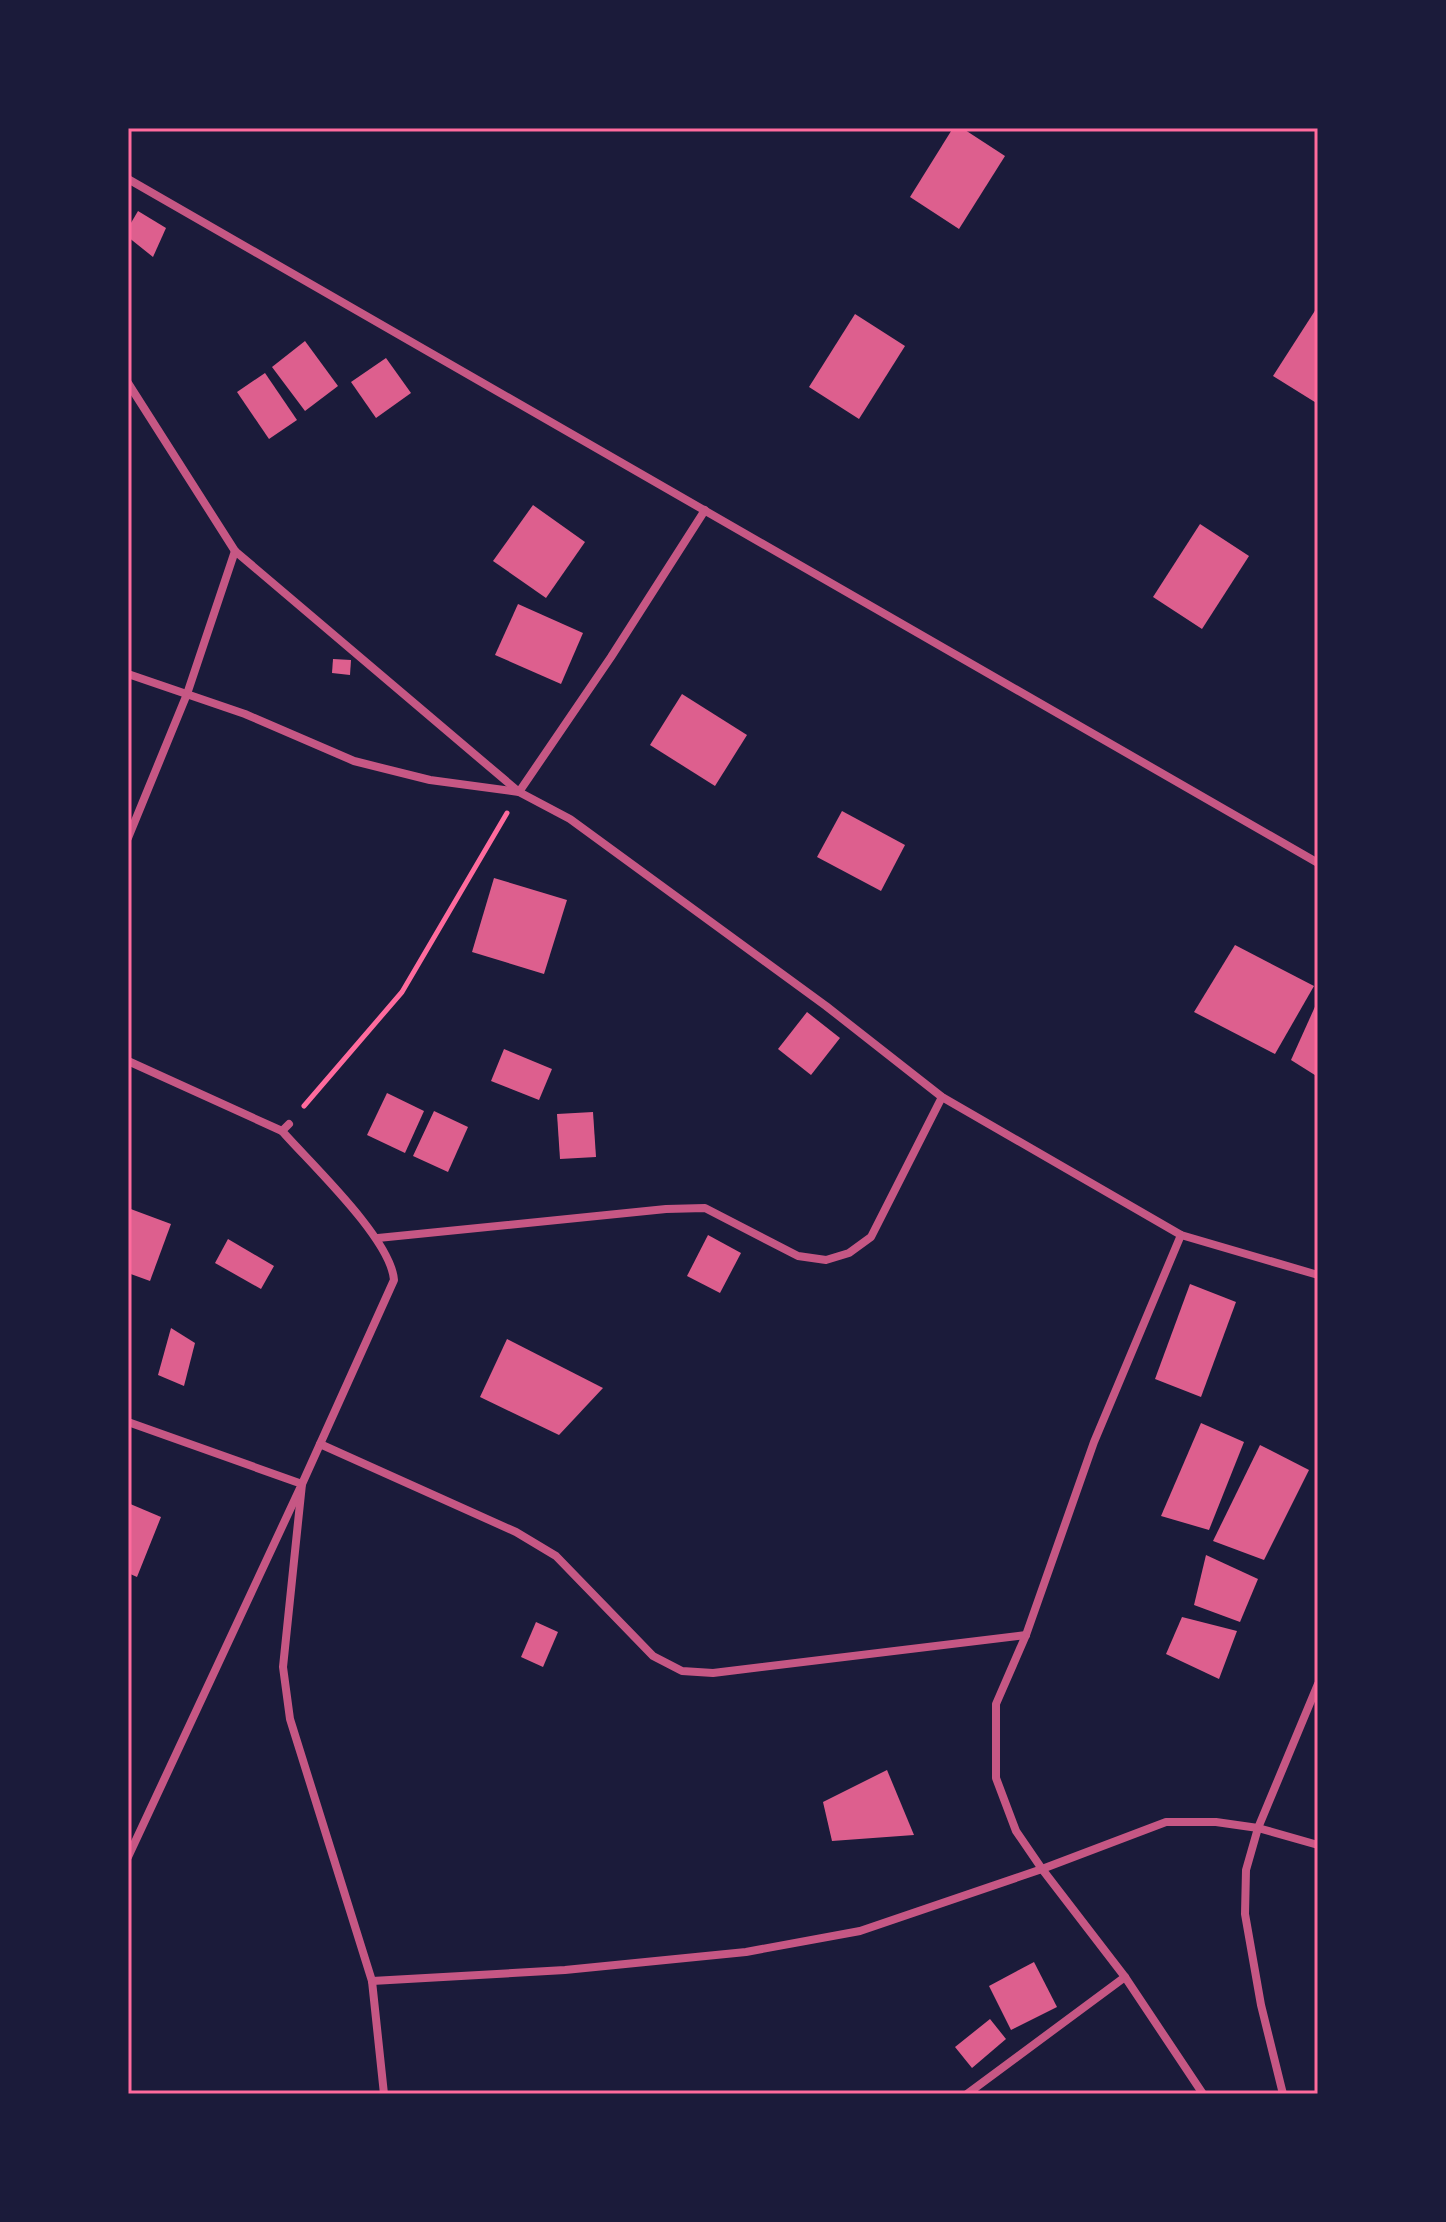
<svg xmlns="http://www.w3.org/2000/svg" width="1446" height="2222" font-family="Poppins,sans-serif">
<rect width="100%" height="100%" fill="#1b1b3a"/>
<!-- building -->
<g fill="#dd5f8e">
<path d="M953,128H962L1005,156L959,229L910,197Z"/>
<path d="M138,211L166,228L153,257L128,237V228Z"/>
<path d="M1318,306V404L1273,376Z"/>
<path d="M855,314L905,346L859,419L809,387Z"/>
<path d="M305,341L338,386L305,411L272,367Z"/>
<path d="M386,358L411,393L376,418L351,382Z"/>
<path d="M265,373L297,420L269,439L237,392Z"/>
<path d="M533,505L585,542L546,598L493,561Z"/>
<path d="M1200,524L1249,556L1202,629L1153,597Z"/>
<path d="M518,604L583,633L561,684L495,655Z"/>
<path d="M333,659L351,660L350,675L332,673Z"/>
<path d="M682,694L747,735L715,786L650,745Z"/>
<path d="M842,811L905,845L881,891L817,857Z"/>
<path d="M494,878L567,900L544,974L472,952Z"/>
<path d="M1235,945L1314,986L1275,1054L1194,1012Z"/>
<path d="M1318,1000V1077L1291,1060Z"/>
<path d="M807,1012L840,1038L811,1075L778,1049Z"/>
<path d="M504,1049L552,1069L539,1100L491,1081Z"/>
<path d="M387,1093L424,1111L405,1153L367,1135Z"/>
<path d="M434,1111L468,1127L448,1172L413,1156Z"/>
<path d="M593,1112L596,1157L560,1159L557,1114Z"/>
<path d="M128,1208L171,1224L150,1281L128,1273Z"/>
<path d="M708,1235L741,1253L720,1293L687,1276Z"/>
<path d="M228,1239L274,1266L261,1289L215,1263Z"/>
<path d="M1190,1284L1236,1302L1201,1397L1155,1379Z"/>
<path d="M171,1328L195,1343L184,1386L158,1375Z"/>
<path d="M507,1339L603,1388L559,1435L480,1397Z"/>
<path d="M1201,1423L1244,1442L1209,1530L1161,1516Z"/>
<path d="M1260,1445L1309,1470L1264,1560L1213,1541Z"/>
<path d="M128,1503L161,1517L137,1577L128,1573Z"/>
<path d="M1206,1555L1258,1579L1240,1622L1194,1605Z"/>
<path d="M1182,1617L1237,1631L1219,1679L1166,1654Z"/>
<path d="M536,1622L558,1632L543,1667L521,1657Z"/>
<path d="M887,1770L914,1835L832,1841L823,1802Z"/>
<path d="M1034,1962L1057,2007L1011,2030L989,1986Z"/>
<path d="M990,2019L1006,2039L972,2068L955,2047Z"/>
</g>
<g fill="none" stroke-linecap="round" stroke-linejoin="round">
<!-- path -->
<path stroke="#ff6b9d" stroke-width="5" d="M304,1106L402,992L507,813"/>
<!-- minor -->
<g stroke="#c65784" stroke-width="8">
<path d="M128,179L1318,863"/>
<path d="M128,383L235,551L519,792L570,819L826,1006L942,1097L1181,1235L1318,1275"/>
<path d="M128,674L245,714L354,761L430,780L519,792L611,657L705,510"/>
<path d="M128,838L187,694L235,551"/>
<path d="M128,1061L282,1131"/>
<path d="M289,1124L282,1131C311,1164 391,1239 394,1280L302,1484L283,1667L290,1719L372,1981L384,2094"/>
<path d="M1181,1235L1094,1442L1026,1635L996,1704V1778L1016,1831L1042,1869L1125,1977L1203,2094"/>
<path d="M378,1238L666,1209L705,1208L798,1256L826,1260L849,1253L871,1237L942,1097"/>
<path d="M128,1422L302,1484L128,1857"/>
<path d="M320,1444L516,1532L556,1556L653,1656L682,1671L713,1673L1026,1635"/>
<path d="M372,1981L565,1970L746,1952L860,1931L1042,1869L1166,1822H1216L1258,1828L1318,1845"/>
<path d="M967,2094L1125,1977"/>
<path d="M1283,2094L1261,2005L1245,1914L1246,1870L1258,1828L1318,1684"/>
</g>
</g>
<!-- border -->
<rect width="1446" height="2222" fill="none" stroke="#1b1b3a" stroke-width="260"/>
<rect x="130" y="130" width="1186" height="1962" fill="none" stroke="#ff6b9d" stroke-width="3"/>
</svg>
